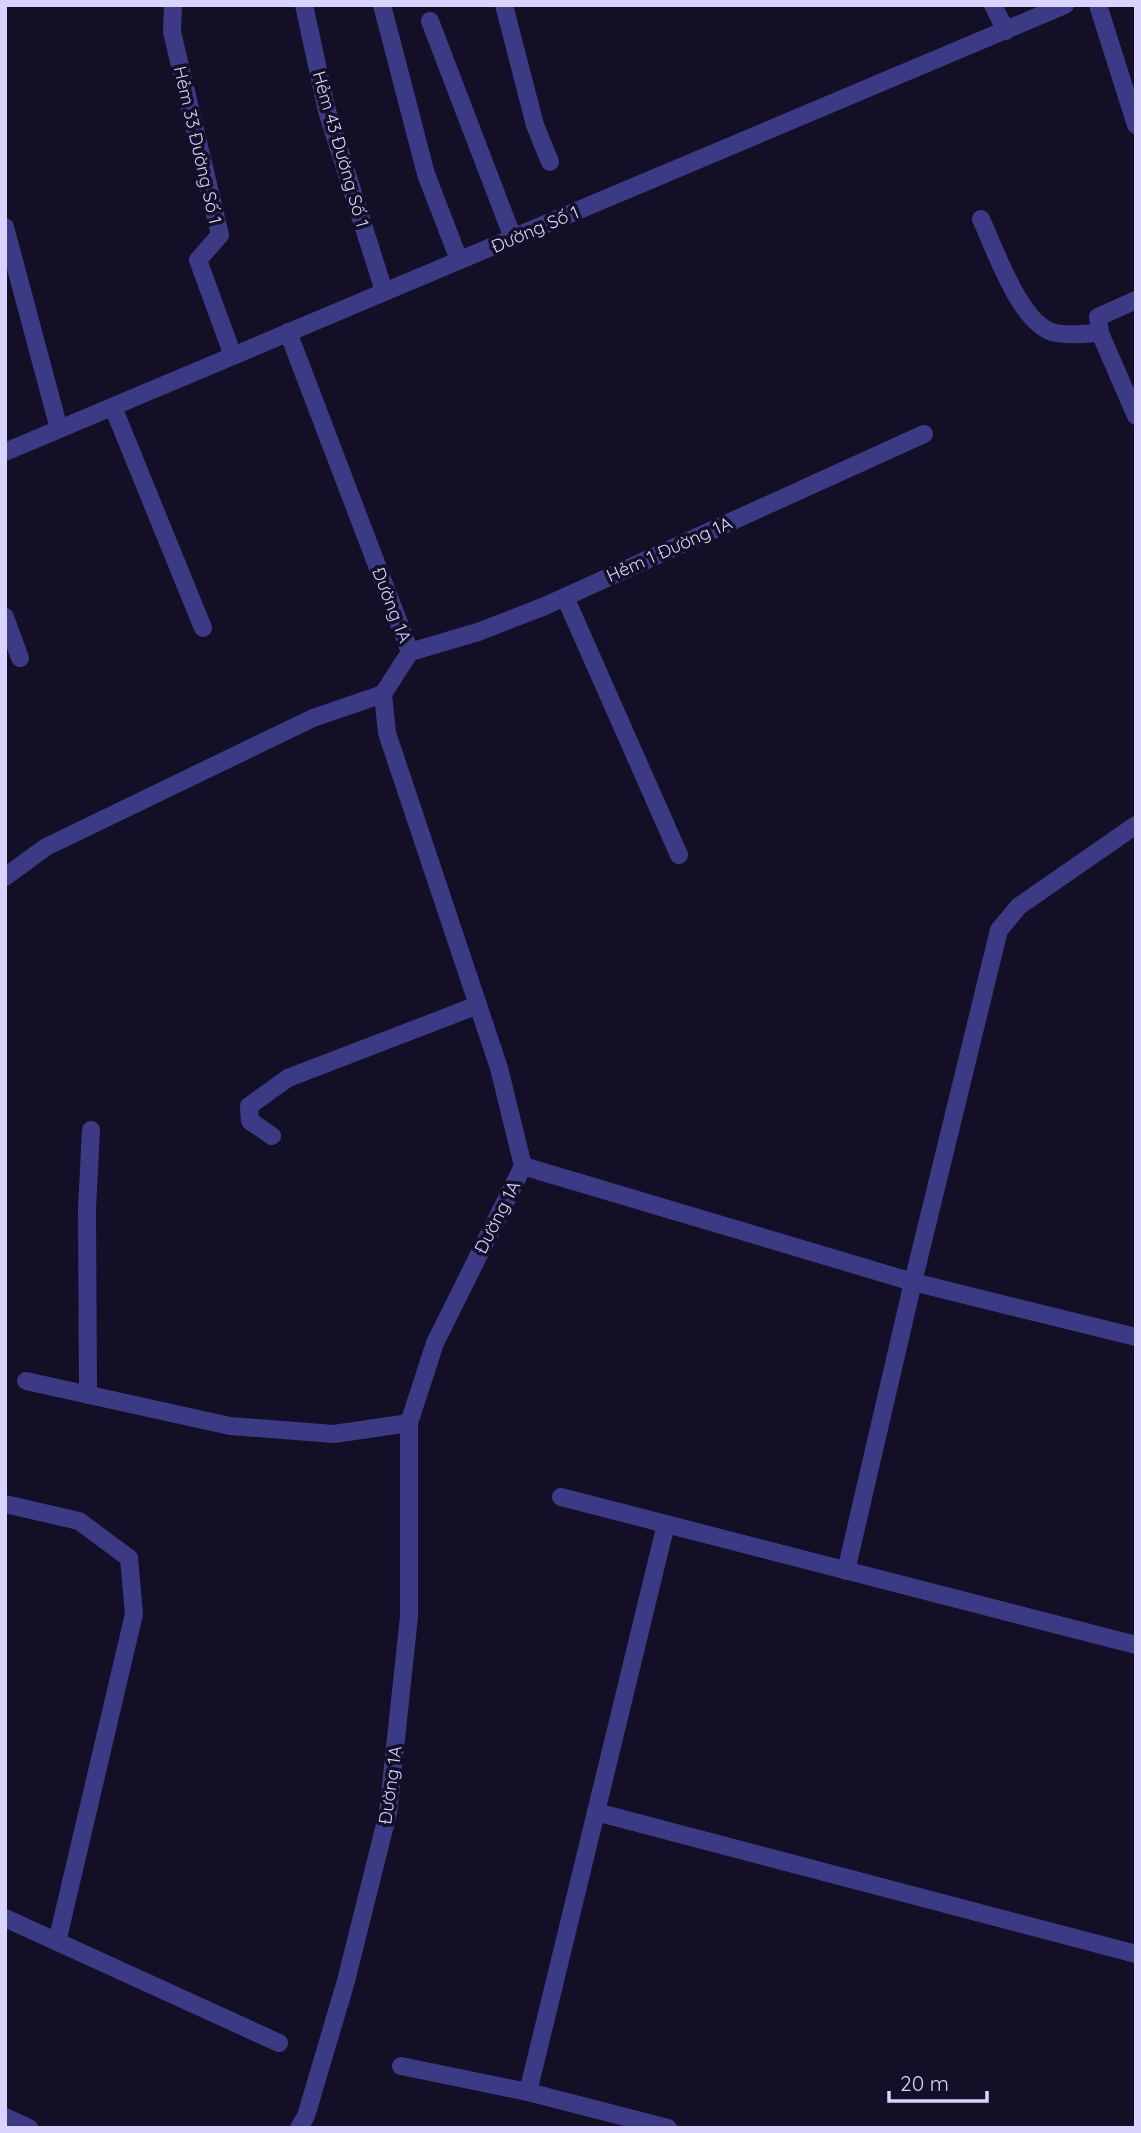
<svg xmlns="http://www.w3.org/2000/svg" width="1141" height="2133" font-family="Quicksand,sans-serif">
<rect width="100%" height="100%" fill="#130f26"/>
<g fill="none" stroke-linecap="round" stroke-linejoin="round">
<!-- minor -->
<g stroke="#3d3a85" stroke-width="18">
<path d="M173,5L172,32L220,235L198,260L233,356"/>
<path d="M304,5L327,111L384,291"/>
<path d="M382,5L426,174L459,260"/>
<path d="M504,5L535,125L550,162"/>
<path d="M993,5L1006,31"/>
<path d="M1098,5L1136,125"/>
<path d="M430,21L513,238"/>
<path d="M981,219C995,249 1021,327 1056,333C1070,336 1086,333 1100,333"/>
<path d="M5,227L59,429"/>
<path d="M1136,300L1098,317L1100,333L1136,416"/>
<path d="M288,332L410,652L383,694L387,733L499,1068L523,1166L435,1343L409,1423V1617L388,1813L346,1981L306,2116L299,2128"/>
<path d="M113,407L203,628"/>
<path d="M5,452L1065,5"/>
<path d="M565,597L679,855"/>
<path d="M5,617L20,658"/>
<path d="M410,652L478,632L545,606L924,434"/>
<path d="M5,877L46,847L313,718L383,694"/>
<path d="M272,1136L250,1121L249,1106L288,1078L478,1005"/>
<path d="M523,1166L913,1282L1136,1337"/>
<path d="M26,1381L230,1426L334,1434L409,1423"/>
<path d="M88,1395L87,1209L91,1130"/>
<path d="M561,1497L1136,1645"/>
<path d="M5,1504L79,1521L129,1558L134,1614L57,1942"/>
<path d="M846,1571L913,1282L999,930L1019,906L1136,825"/>
<path d="M596,1812L1136,1954"/>
<path d="M5,1918L279,2043"/>
<path d="M401,2066L528,2092L668,2128"/>
<path d="M528,2092L666,1524"/>
<path d="M5,2117L29,2128"/>
</g>
</g>
<g text-anchor="middle" dominant-baseline="central" stroke-width="7" stroke-linejoin="round" paint-order="stroke">
<!-- street labels -->
<g font-size="18" fill="#d9d4ff" stroke="#130f26">
<text transform="translate(198 145) rotate(77)">Hẻm 33 Đường Số 1</text>
<text transform="translate(341 149) rotate(74)">Hẻm 43 Đường Số 1</text>
<text transform="translate(535 229) rotate(-23)">Đường Số 1</text>
<text transform="translate(669 549) rotate(-24)">Hẻm 1 Đường 1A</text>
<text transform="translate(392 605) rotate(69)">Đường 1A</text>
<text transform="translate(497 1217) rotate(-63)">Đường 1A</text>
<text transform="translate(390 1785) rotate(-82)">Đường 1A</text>
</g>
</g>
<!-- border -->
<rect width="1141" height="2133" fill="none" stroke="#d9d4ff" stroke-width="14"/>
<!-- scale -->
<path d="M889 2091v10h98v-10" fill="none" stroke="#d9d4ff" stroke-width="3.5"/>
<text x="900" y="2091" font-size="21" fill="#d9d4ff" stroke="#130f26" stroke-width="5" paint-order="stroke">20 m</text>
</svg>
